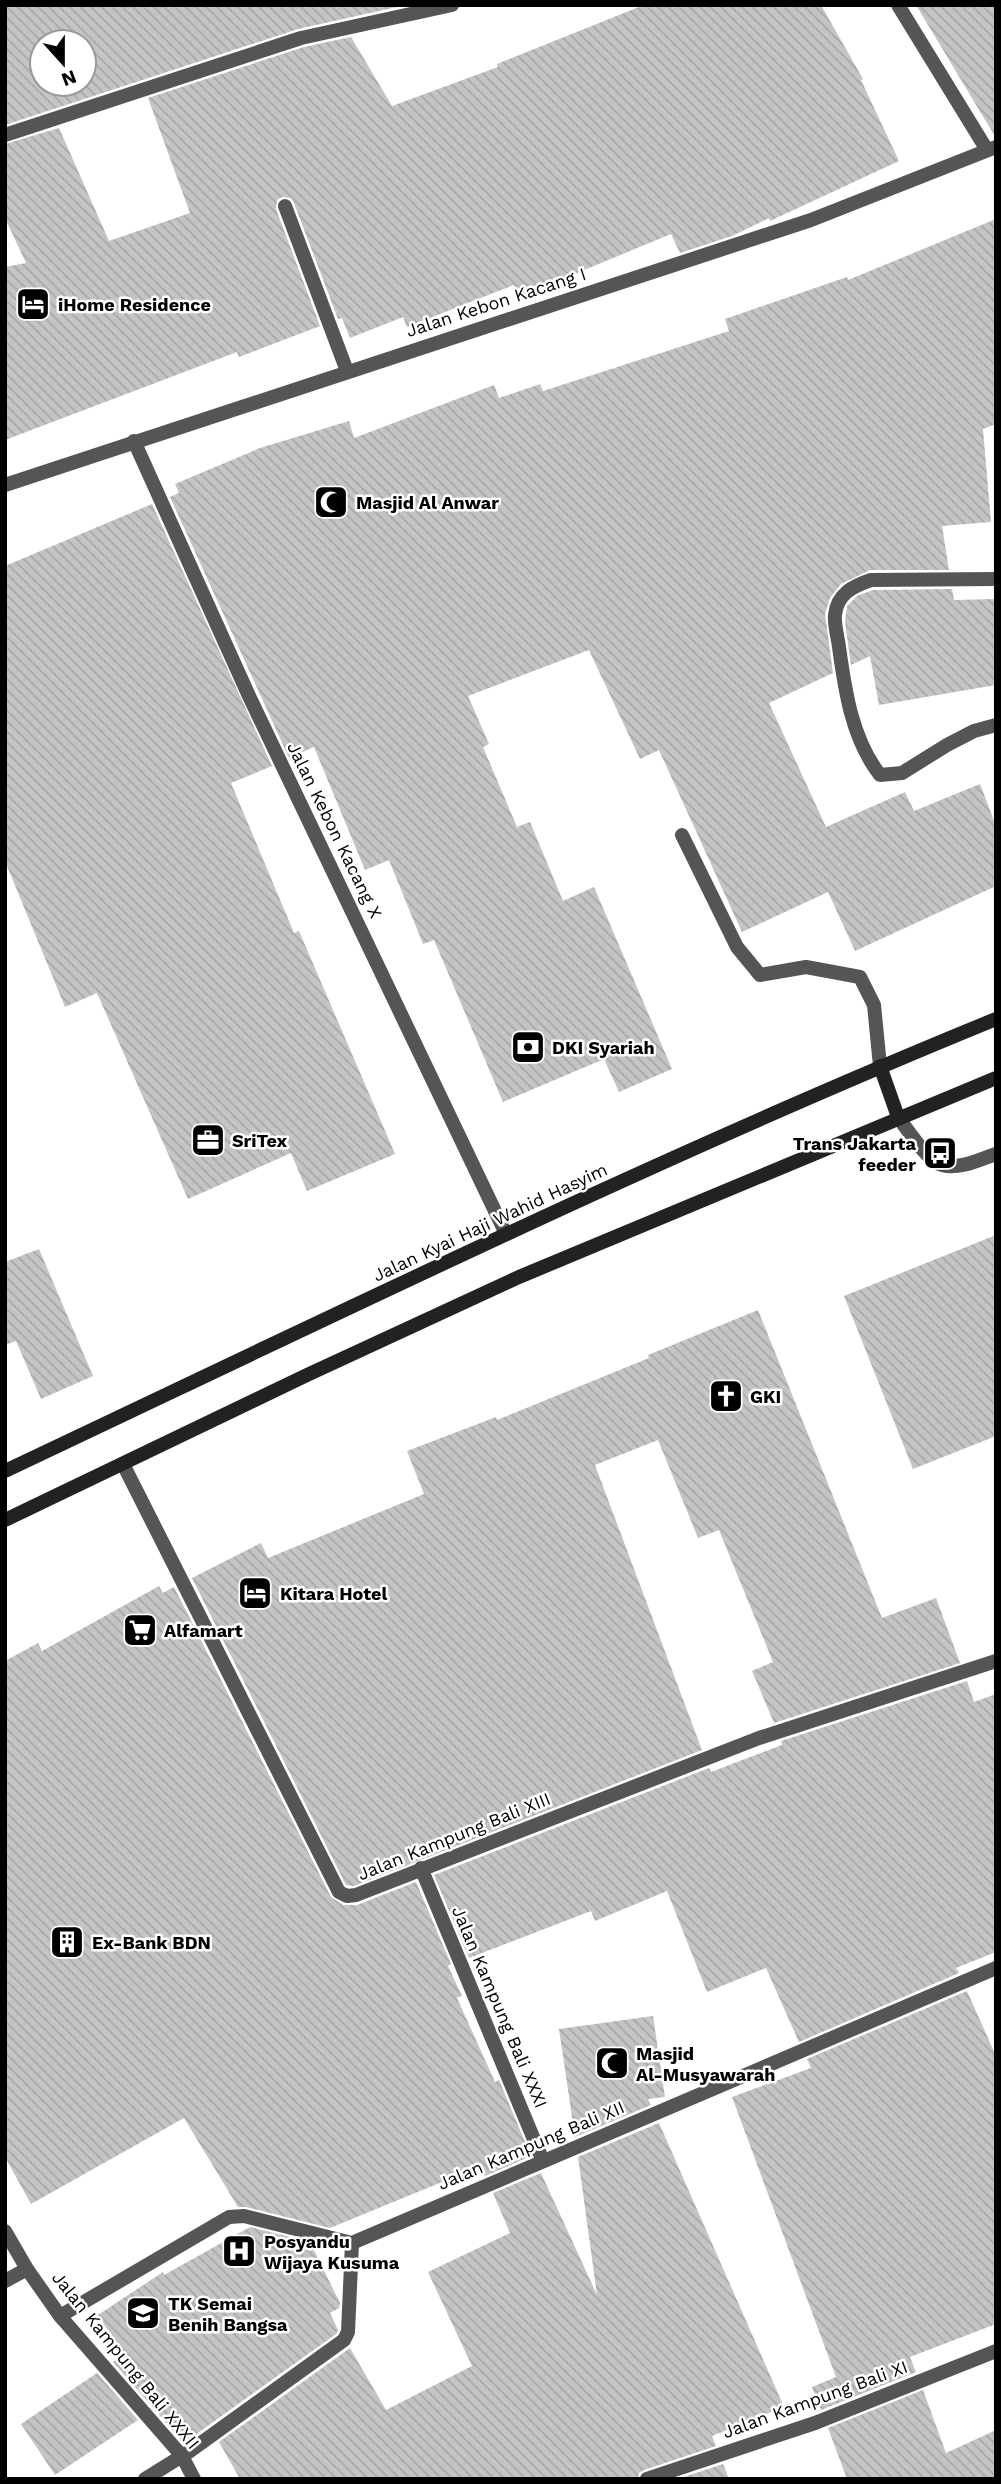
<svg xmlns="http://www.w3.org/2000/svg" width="1001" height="2484" font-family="'Work Sans',sans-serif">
<defs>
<pattern id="building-back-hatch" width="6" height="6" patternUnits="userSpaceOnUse" patternTransform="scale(1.75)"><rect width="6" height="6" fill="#c4c4c4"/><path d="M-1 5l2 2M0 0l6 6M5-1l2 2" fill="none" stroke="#a7a7a7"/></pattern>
</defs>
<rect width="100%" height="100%" fill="#fff"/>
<!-- building -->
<g fill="url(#building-back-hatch)" fill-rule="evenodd">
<path d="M5,5H406L298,29L5,125ZM42,42H84V84H42Z"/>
<path d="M644,5H821L863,79L861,80L899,161L770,221L769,218L732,236L680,253L671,234L519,297L514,285L407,327L403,317L350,338L342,318L338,319L294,203L291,198L282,197L277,200L276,209L320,326L239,357L237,352L5,440V267L26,263L5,218V144L59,128L109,241L190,213L148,98L304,47L351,37L392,106L498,67L497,64Z"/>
<path d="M916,5H996V138Z"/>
<path d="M996,219V424L983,429L991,522L942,526L949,570H870L841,584L830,598L825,614L833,673L769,703L826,827L905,792L914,811L980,784L996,826V886L855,951L828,892L742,932L659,750L640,759L589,650L468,696L489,744L483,747L517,827L530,822L563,901L594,887L672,1069L619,1092L604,1059L503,1102L434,940L423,944L389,860L365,870L314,747L289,758L170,497L179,493L175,484L260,448L349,421L354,438L494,385L499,398L540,384L543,391L729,331L725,319L847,277L848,280Z"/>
<path d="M152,504L272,766L231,783L294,933L299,931L395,1154L307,1191L291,1153L188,1199L97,993L65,1007L5,861V566Z"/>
<path d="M952,589L954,600L996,599V685L879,705L870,656L851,665L845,622L847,606L857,596L873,590Z"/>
<path d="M996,1235V1436L913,1469L844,1296Z"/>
<path d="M39,1249L93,1376L41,1399L16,1341L5,1345V1262Z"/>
<path d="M758,1310L882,1618L936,1598L960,1663L774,1723L752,1671L773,1662L719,1530L698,1538L658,1440L595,1465L702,1750L354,1886L346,1885L192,1578L261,1543L268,1558L424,1494L407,1451L496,1417L497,1420L649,1358L648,1355Z"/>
<path d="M159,1586L163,1593L174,1587L331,1897L343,1905H357L416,1882L451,1964L448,1966L462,1996L457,1998L495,2082L499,2080L531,2156L485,2176L481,2166L330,2228L246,2207H238L184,2118L31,2204L5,2157V1661L38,1643L42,1651Z"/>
<path d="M967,1681L974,1702L996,1694V1952L956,1968L959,1973L799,2042L766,1968L707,1992L667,1891L595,1921L591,1911L469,1958L434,1875L709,1768L711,1772L782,1745L781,1741Z"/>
<path d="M967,1991L996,2056V2324L910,2357L916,2372L821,2410L812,2387L836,2377L732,2097L811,2068L807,2059Z"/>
<path d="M653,2016L665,2097L648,2099L651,2105L575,2137L559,2029Z"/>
<path d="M659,2123L784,2407L712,2436L716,2446L644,2470L639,2473L638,2479H240L219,2442L350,2348L386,2410L472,2366L428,2272L510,2233L493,2193L541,2173L597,2295L578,2157Z"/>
<path d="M250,2227L310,2242L340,2303L339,2308L330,2313L338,2330L336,2334L184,2443L113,2362L124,2355L98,2315L163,2272L164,2275Z"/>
<path d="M97,2373L138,2420L55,2475L21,2424Z"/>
<path d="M923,2390L946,2453L996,2430V2479H847L828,2428Z"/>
<path d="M723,2464L729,2479H678Z"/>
</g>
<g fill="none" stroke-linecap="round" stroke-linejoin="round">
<!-- lane -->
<g stroke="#555" stroke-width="14">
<path d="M682,835L737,947L760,975L806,967L860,977L874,1005L880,1066"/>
<path d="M898,1117C908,1130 927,1161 942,1165C959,1170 981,1159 996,1154"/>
</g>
<!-- street -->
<g stroke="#555" stroke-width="14">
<path d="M898,5L987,150"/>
<path d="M5,135L301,38L452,5"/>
<path d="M285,206L347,371"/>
<path d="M134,441L249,696L506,1234"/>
<path d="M5,485L811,220L996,147"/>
<path d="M996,579L871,580C853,586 837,594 835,615C834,625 838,638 839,647C845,691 852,739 880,775L902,773L947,745L974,731L996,725"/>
<path d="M123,1464L339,1892L347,1896L356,1895L759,1738L996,1661"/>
<path d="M421,1868L543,2161"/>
<path d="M5,2231L27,2269L60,2316L182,2456L194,2479"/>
<path d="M5,2281L27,2269"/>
<path d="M60,2316L229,2217L244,2216L352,2243L996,1968"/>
<path d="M145,2479L190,2451L344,2340L348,2332L352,2243"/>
<path d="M647,2479L815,2423L996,2351"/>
</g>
<!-- secondary -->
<g stroke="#222" stroke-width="14">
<path d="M880,1066L898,1117"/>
<path d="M5,1471C333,1316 660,1156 996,1019"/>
<path d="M5,1520L307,1375L519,1277L996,1078"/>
</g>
</g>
<!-- icons -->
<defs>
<g id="hotel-square" transform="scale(1.75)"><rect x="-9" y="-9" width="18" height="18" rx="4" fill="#000" stroke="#fff"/><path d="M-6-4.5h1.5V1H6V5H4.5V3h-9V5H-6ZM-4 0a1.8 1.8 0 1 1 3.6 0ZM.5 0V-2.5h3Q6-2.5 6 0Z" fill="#fff"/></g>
<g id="mosque-square" transform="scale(1.75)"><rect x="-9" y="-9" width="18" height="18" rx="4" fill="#000" stroke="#fff"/><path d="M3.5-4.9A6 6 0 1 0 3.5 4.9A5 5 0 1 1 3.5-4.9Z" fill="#fff"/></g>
<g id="bank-square" transform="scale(1.75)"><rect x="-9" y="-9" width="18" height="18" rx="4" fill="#000" stroke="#fff"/><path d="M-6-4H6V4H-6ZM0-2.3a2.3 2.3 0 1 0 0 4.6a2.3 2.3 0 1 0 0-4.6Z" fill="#fff"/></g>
<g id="office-square" transform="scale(1.75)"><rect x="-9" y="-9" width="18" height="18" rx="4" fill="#000" stroke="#fff"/><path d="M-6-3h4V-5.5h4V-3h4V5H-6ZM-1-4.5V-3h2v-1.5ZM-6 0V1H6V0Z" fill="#fff"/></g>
<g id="bus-square" transform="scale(1.75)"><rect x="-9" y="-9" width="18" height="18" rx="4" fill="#000" stroke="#fff"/><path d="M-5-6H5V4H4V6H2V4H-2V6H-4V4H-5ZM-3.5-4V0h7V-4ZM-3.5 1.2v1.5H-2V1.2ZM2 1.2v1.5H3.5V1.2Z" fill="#fff"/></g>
<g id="church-square" transform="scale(1.75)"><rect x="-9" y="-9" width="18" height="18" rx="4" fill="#000" stroke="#fff"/><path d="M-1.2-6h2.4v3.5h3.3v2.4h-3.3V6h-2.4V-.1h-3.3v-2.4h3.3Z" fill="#fff"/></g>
<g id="supermarket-square" transform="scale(1.75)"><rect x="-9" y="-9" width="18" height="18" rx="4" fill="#000" stroke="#fff"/><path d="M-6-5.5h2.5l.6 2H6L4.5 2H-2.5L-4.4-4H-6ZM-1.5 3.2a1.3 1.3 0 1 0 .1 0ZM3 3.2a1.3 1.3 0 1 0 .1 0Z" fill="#fff"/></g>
<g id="building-square" transform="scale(1.75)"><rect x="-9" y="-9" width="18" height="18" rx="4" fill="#000" stroke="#fff"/><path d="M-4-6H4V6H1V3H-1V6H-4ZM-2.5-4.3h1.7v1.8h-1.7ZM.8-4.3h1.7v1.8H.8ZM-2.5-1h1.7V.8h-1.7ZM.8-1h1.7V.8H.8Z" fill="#fff"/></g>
<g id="hospital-square" transform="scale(1.75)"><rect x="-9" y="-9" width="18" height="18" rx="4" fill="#000" stroke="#fff"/><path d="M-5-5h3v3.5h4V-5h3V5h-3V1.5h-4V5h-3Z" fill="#fff"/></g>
<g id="school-square" transform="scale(1.75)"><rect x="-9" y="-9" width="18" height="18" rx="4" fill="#000" stroke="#fff"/><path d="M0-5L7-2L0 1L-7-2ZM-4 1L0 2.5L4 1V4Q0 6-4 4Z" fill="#fff"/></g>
</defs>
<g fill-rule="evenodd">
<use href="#hotel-square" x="33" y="304"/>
<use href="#mosque-square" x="331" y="502"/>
<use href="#bank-square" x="528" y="1047"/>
<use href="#office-square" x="208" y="1140"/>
<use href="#bus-square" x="940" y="1153"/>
<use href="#church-square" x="726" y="1396"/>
<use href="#hotel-square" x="255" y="1593"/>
<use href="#supermarket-square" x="140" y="1630"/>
<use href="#building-square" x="67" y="1942"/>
<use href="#mosque-square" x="612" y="2063"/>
<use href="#hospital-square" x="239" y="2251"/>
<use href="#school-square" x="143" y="2313"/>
</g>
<g text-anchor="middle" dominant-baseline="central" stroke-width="5" stroke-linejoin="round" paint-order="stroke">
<!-- street labels -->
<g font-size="18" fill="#000" stroke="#fff">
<text transform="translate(496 302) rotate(-18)">Jalan Kebon Kacang I</text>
<text transform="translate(335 830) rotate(64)">Jalan Kebon Kacang X</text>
<text transform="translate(490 1222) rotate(-25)">Jalan Kyai Haji Wahid Hasyim</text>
<text transform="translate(454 1836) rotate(-22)">Jalan Kampung Bali XIII</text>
<text transform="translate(500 2007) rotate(67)">Jalan Kampung Bali XXXI</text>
<text transform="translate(531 2145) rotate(-23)">Jalan Kampung Bali XII</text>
<text transform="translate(126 2360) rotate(51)">Jalan Kampung Bali XXXII</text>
<text transform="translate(815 2399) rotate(-20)">Jalan Kampung Bali XI</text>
</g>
<!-- poi labels -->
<g font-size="18" font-weight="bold" fill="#000" stroke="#fff" text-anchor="start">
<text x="58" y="304">iHome Residence</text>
<text x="356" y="502">Masjid Al Anwar</text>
<text x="552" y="1047">DKI Syariah</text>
<text x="232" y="1140">SriTex</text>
<text x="916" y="1143" text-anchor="end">Trans Jakarta<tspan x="916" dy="21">feeder</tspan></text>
<text x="750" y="1396">GKI</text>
<text x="280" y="1593">Kitara Hotel</text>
<text x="164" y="1630">Alfamart</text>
<text x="92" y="1942">Ex-Bank BDN</text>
<text x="636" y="2053">Masjid<tspan x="636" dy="21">Al-Musyawarah</tspan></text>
<text x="264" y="2241">Posyandu<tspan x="264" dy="21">Wijaya Kusuma</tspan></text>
<text x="168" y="2303">TK Semai<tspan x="168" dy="21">Benih Bangsa</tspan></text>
</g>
</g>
<!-- border -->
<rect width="1001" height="2484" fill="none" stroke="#000000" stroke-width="14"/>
<!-- north arrow -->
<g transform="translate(63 63) rotate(159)"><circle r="33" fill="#ffffff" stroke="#999999" stroke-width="2"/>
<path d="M0-5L12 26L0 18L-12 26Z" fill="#000000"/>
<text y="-10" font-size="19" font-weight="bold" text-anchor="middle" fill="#000000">N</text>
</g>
</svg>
